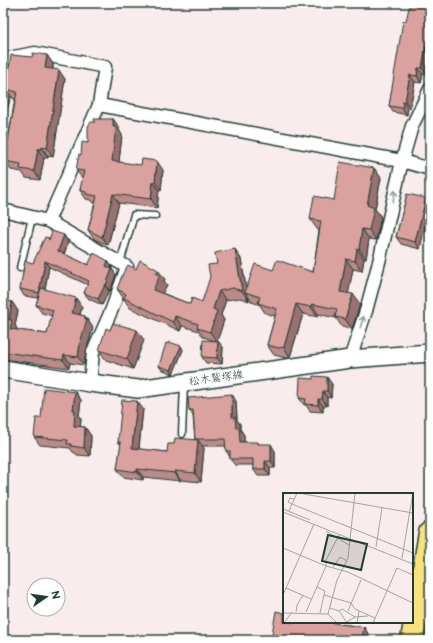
<svg xmlns="http://www.w3.org/2000/svg" width="433" height="643" font-family="'Balsamiq Sans','Klee One',sans-serif">
<rect width="100%" height="100%" fill="#f8ecec"/>
<filter id="ink" filterUnits="userSpaceOnUse"><feTurbulence type="fractalNoise" baseFrequency=".025" numOctaves="2"/><feDisplacementMap in="SourceGraphic" scale="8" xChannelSelector="R" yChannelSelector="G"/><feConvolveMatrix kernelMatrix="1 2 1 2 8 2 1 2 1" color-interpolation-filters="sRGB"/></filter>
<g filter="url(#ink)">
<g fill="none" stroke-linecap="round" stroke-linejoin="round">
<!-- lane casing -->
<g stroke="#1f3d34" stroke-width="9">
<g id="lane">
<path d="M120,263L134,215L155,216"/>
<path d="M20,268L32,218"/>
<path d="M182,434L184,384"/>
</g>
</g>
<!-- street casing -->
<g stroke="#1f3d34" stroke-width="15">
<g id="street">
<path d="M3,59L35,53L105,67L99,105L48,221"/>
<path d="M99,105L402,161L430,169"/>
<path d="M3,210L48,221L127,267L112,309L93,352L90,383"/>
<path d="M350,359L366,311L379,262L402,161L412,126L430,89"/>
</g>
</g>
<!-- secondary casing -->
<g stroke="#1f3d34" stroke-width="20">
<path id="secondary" d="M3,369L90,383L138,389L350,359L430,353"/>
</g>
<!-- highway casing -->
<g stroke="#1f3d34" stroke-width="25">
<path id="highway" d="M412,640L430,533"/>
</g>
<!-- lane -->
<use href="#lane" stroke="#fff" stroke-width="6"/>
<!-- street -->
<use href="#street" stroke="#fff" stroke-width="12"/>
<!-- secondary -->
<use href="#secondary" stroke="#fff" stroke-width="17"/>
<!-- highway -->
<use href="#highway" stroke="#fae180" stroke-width="22"/>
</g>
<!-- wall -->
<g fill="#bc8a88" stroke="#1f3d34">
<path d="M430,3V55L427,75L423,74L421,83L415,82L410,108H408L407,115L393,112L389,106L406,21Z"/>
<path d="M47,55L53,64V69L65,79L53,157L48,156V158H44L40,180L26,178L22,172L11,170L4,161L15,99L12,98L11,96L3,123L7,85L32,57Z"/>
<path d="M113,119L119,127V130L122,135L119,162L163,170L161,190H159L157,208L119,203L108,245L94,239L88,230L95,203L92,202L90,200L86,199L80,190L83,178H82L76,170L81,155L88,143L95,122Z"/>
<path d="M374,168L381,178L375,209L381,217L376,240L369,239L366,259H364L362,271L353,269L348,293L360,304L352,329L342,327L336,318L318,314V317L303,314L290,357L286,358L274,355L267,345L275,316L265,313L260,305L252,302L248,296L249,301L240,298L226,300L221,315L224,320L217,341L223,347L222,364L206,363L202,357L213,340L203,337L199,331L182,326L180,331L130,308L117,289L136,269L165,279L164,281L167,285L162,293L190,304L202,302L217,264L235,249L241,259L246,287L273,270L313,272L319,230L317,229L310,219Z"/>
<path d="M407,194L420,249L401,244L396,237Z"/>
<path d="M64,235L68,242L64,254L88,265L112,267V269L116,275L110,291H109L102,305L89,299L84,293L88,285L49,267L45,289L82,307L80,315L85,316L93,328L86,351L84,365L70,363L69,368L3,359V300L12,302L18,311L15,325L17,329V330L47,334L52,316L42,313L36,305L38,298L24,296L20,289L33,263L49,238Z"/>
<path d="M144,340L133,369L106,360L99,350Z"/>
<path d="M181,346L183,350L173,374L161,369L159,366Z"/>
<path d="M332,384L331,398L327,397V406H323V412L310,411L306,405H304L299,398Z"/>
<path d="M75,392L81,400L79,416L81,419L80,427H85L91,436L90,456L77,455L75,453L73,452L70,448L40,445L34,437L41,418Z"/>
<path d="M236,401L237,420L240,424V429L244,435V442L259,444L275,451V468H270V476H258L253,469V465H235L230,459V457L226,451V446H202L204,448L201,482L180,480V481L143,477V480L123,477L117,469L121,445L118,442L143,409L139,449L167,452L174,444L195,440L193,416L189,410Z"/>
<path d="M340,624L364,627L370,637V640H271Z"/>
</g>
<!-- shaded-wall -->
<g fill="#99716f" stroke="#1f3d34">
<path d="M427,41L430,46V55L427,75L422,68Z"/>
<path d="M47,55L53,64L52,77L45,68Z"/>
<path d="M418,68L423,74L421,83L417,76Z"/>
<path d="M59,70L65,79L53,157L47,148Z"/>
<path d="M410,75L415,82L410,108L405,101Z"/>
<path d="M6,85L10,90L6,89L11,96L3,123V95Z"/>
<path d="M403,101L408,108L407,115L402,108Z"/>
<path d="M113,119L119,127V130L122,135L118,169L112,161Z"/>
<path d="M42,147L48,156V158L41,149Z"/>
<path d="M38,149L44,158L40,180L34,171Z"/>
<path d="M157,161L163,170L161,190L155,182Z"/>
<path d="M374,168L381,178L375,209L381,217L376,240L369,230L367,205Z"/>
<path d="M153,182L159,190L157,208L151,199Z"/>
<path d="M113,194L119,203L108,245L102,237Z"/>
<path d="M426,198L430,205V206L420,249L415,242Z"/>
<path d="M362,229L369,239L366,259L359,249Z"/>
<path d="M64,235L68,242L63,258L58,251Z"/>
<path d="M235,249L241,259L247,293L245,292L248,296L249,301L242,291Z"/>
<path d="M357,249L364,259L362,271L355,261Z"/>
<path d="M346,259L353,269L347,301L340,292Z"/>
<path d="M45,261L49,267L43,299L39,293Z"/>
<path d="M108,261L112,267L110,272L106,266Z"/>
<path d="M112,269L116,275L110,291L106,285Z"/>
<path d="M158,270L165,279L164,281L167,285L159,299L153,290L156,273Z"/>
<path d="M105,285L109,291L102,305L98,299Z"/>
<path d="M219,291L226,300L221,315L224,320L217,342L210,332L213,309Z"/>
<path d="M353,294L360,304L352,329L345,319Z"/>
<path d="M76,298L82,307L78,321L72,313Z"/>
<path d="M12,302L18,311L15,325L17,329L16,337L10,329L9,320Z"/>
<path d="M296,304L303,314L290,357L284,347Z"/>
<path d="M312,304L318,314V317L311,307Z"/>
<path d="M85,316L93,328L86,351L84,365L78,357L80,343Z"/>
<path d="M175,316L182,326L180,331L173,322Z"/>
<path d="M137,330L144,340L133,369L127,359Z"/>
<path d="M218,341L223,347L222,364L217,358Z"/>
<path d="M181,346L183,350L173,374L171,370Z"/>
<path d="M64,355L70,363L69,368L63,360Z"/>
<path d="M327,377L332,384L331,398L327,391Z"/>
<path d="M323,391L327,397V406L322,399Z"/>
<path d="M75,392L81,400L79,416L81,419L80,435L74,426L73,410Z"/>
<path d="M232,394L236,401L237,420L240,424V429L244,435V448L240,442L232,417Z"/>
<path d="M318,399L323,406V412L318,405Z"/>
<path d="M137,401L143,409L138,456L132,448Z"/>
<path d="M85,427L91,436L90,456L84,448Z"/>
<path d="M198,440L204,448L201,482L195,473Z"/>
<path d="M271,444L275,451V468L271,461Z"/>
<path d="M265,461L270,468V476L265,469Z"/>
<path d="M137,469L143,477V480L137,472Z"/>
<path d="M175,471L180,480V481L175,473Z"/>
<path d="M364,627L370,637V640H363L362,639Z"/>
</g>
<!-- building -->
<g fill="#dba19e" stroke="#1f3d34">
<path d="M410,3H430V42L427,41L422,68H418L417,76L410,75L405,101H403L402,108L389,106L403,21H406Z"/>
<path d="M33,53L47,55L45,68L59,70L47,148L42,147L41,149H38L34,171L20,169L21,164L4,161L17,92L6,89L11,55L32,57Z"/>
<path d="M3,84L6,85L3,95Z"/>
<path d="M94,119H113V127H116L112,161L141,165L142,159L157,161L155,182H153L151,199L113,194L102,237L88,230L97,196L86,194V192L80,190L84,171L76,170L79,154L81,155L82,142L88,143V126L91,122H95Z"/>
<path d="M340,162L374,168L367,205L374,208L369,230L362,229L359,249H357L355,261L346,259L340,292L353,294L345,319L335,317L337,309L312,304L311,307L296,304L284,347L279,348L267,345L277,309L258,303L260,297L245,292L255,264L273,270L277,260L313,272L321,221L310,219L314,196L334,200Z"/>
<path d="M407,194L426,198L415,242L396,237Z"/>
<path d="M52,231L64,235L58,251L88,265L94,253L108,261L106,266L112,269L106,285H105L98,299L84,293L89,281L45,261L39,293L20,289L25,261L33,263L45,237L49,238V240Z"/>
<path d="M235,249L242,291L233,288L219,291L213,309L217,311L210,332L197,328L198,324L175,316L173,322L124,298L126,294L117,289L123,273L128,265L136,269L140,260L158,270L156,273L160,275L153,290L190,304L192,298L202,302L210,277L208,265L217,264L215,253Z"/>
<path d="M41,288L76,298L72,313L85,316V319H87L80,343L78,357L64,355L63,360L3,352V300L12,302L9,320H12L10,329L47,334L53,310L36,305Z"/>
<path d="M113,323L137,330L127,359L99,350L106,328L110,330Z"/>
<path d="M203,340L218,341L217,358L202,357Z"/>
<path d="M169,342L181,346L171,370L159,366L166,343L169,344Z"/>
<path d="M313,376L327,377V391H323L322,399H318V405L305,404L306,399L299,398L300,378L313,379Z"/>
<path d="M44,388L75,392L73,410H75L74,426L85,427L84,448L71,446V444H67L68,440L34,437L36,418H41Z"/>
<path d="M232,394V417H235L236,428H239L240,442H258V444H271V461H265V469H253V459H230V451H226L225,439H195L193,410H189L188,398Z"/>
<path d="M122,400L137,401L132,448L167,452L168,444H174L175,438L198,440L195,473L175,471V473L137,469V472L117,469L121,442H118Z"/>
<path d="M276,611L284,613V622H329L340,624L364,627L362,639L346,637V640H271Z"/>
</g>
<!-- one-way arrows -->
<defs><path id="oneway-shaft" d="M-6 0H5M1.5-3L5.5 0L1.5 3" fill="none" stroke-width="1.6" stroke-linecap="round" stroke-linejoin="round"/></defs>
<g stroke="#8f9e9a">
<use href="#oneway-shaft" transform="translate(394 196) rotate(-77)"/>
<use href="#oneway-shaft" transform="translate(362 322) rotate(-72)"/>
</g>
</g>
<g text-anchor="middle" dominant-baseline="central" stroke-width="3.5" stroke-linejoin="round" paint-order="stroke">
<!-- street labels -->
<g font-size="11" fill="#1f3d34" stroke="#fff">
<text transform="translate(216 378) rotate(-8)">松木鷲塚線</text>
</g>
</g>
<!-- overview -->
<g transform="translate(283 493)">
<rect width="130" height="130" fill="#f8ecec"/>
<path fill="none" stroke="#a1a6a2" stroke-width="1" d="M15,0L130,20M9,11L130,60M9,11L5,9L7,5L11,6M0,16L27,27M6,18L14,0M0,19L130,71M43,38L66,52M93,54L99,15M0,55L43,73L65,79L130,110M119,65L130,0M50,74L57,64L64,68M34,94L42,98L41,102M3,95L28,106M0,102L31,31M47,115L56,118L64,130M56,118L59,116L72,124M65,118L78,87M13,119L14,112L20,102M23,119L43,73V67L56,42M0,120L45,121M37,120L41,102L68,110L72,116L92,125M1,130L9,119M54,130L45,121L54,87L65,65L72,0M62,130L72,124L85,123M74,130L76,118M90,130L114,75L130,82"/>
<path fill="#1f3d34" fill-opacity="0.15" stroke="#1f3d34" stroke-width="2" d="M45,42L84,51L78,77L39,68Z"/>
<rect width="130" height="130" fill="none" stroke="#1f3d34" stroke-width="2"/>
</g>
<!-- margin -->
<rect width="433" height="643" fill="none" stroke="#fff" stroke-width="16"/>
<rect x="8" y="8" width="417" height="627" fill="none" stroke="#1f3d34" stroke-width="1.5" filter="url(#ink)"/>
<!-- north arrow -->
<g transform="translate(46 597) rotate(77)"><circle r="19" fill="#ffffff" stroke="#a5b1ae"/>
<path d="M0-3L7 15L0 10L-7 15Z" fill="#1f3d34"/>
<text y="-6" font-size="11" font-weight="bold" text-anchor="middle" fill="#1f3d34">N</text>
</g>
</svg>
